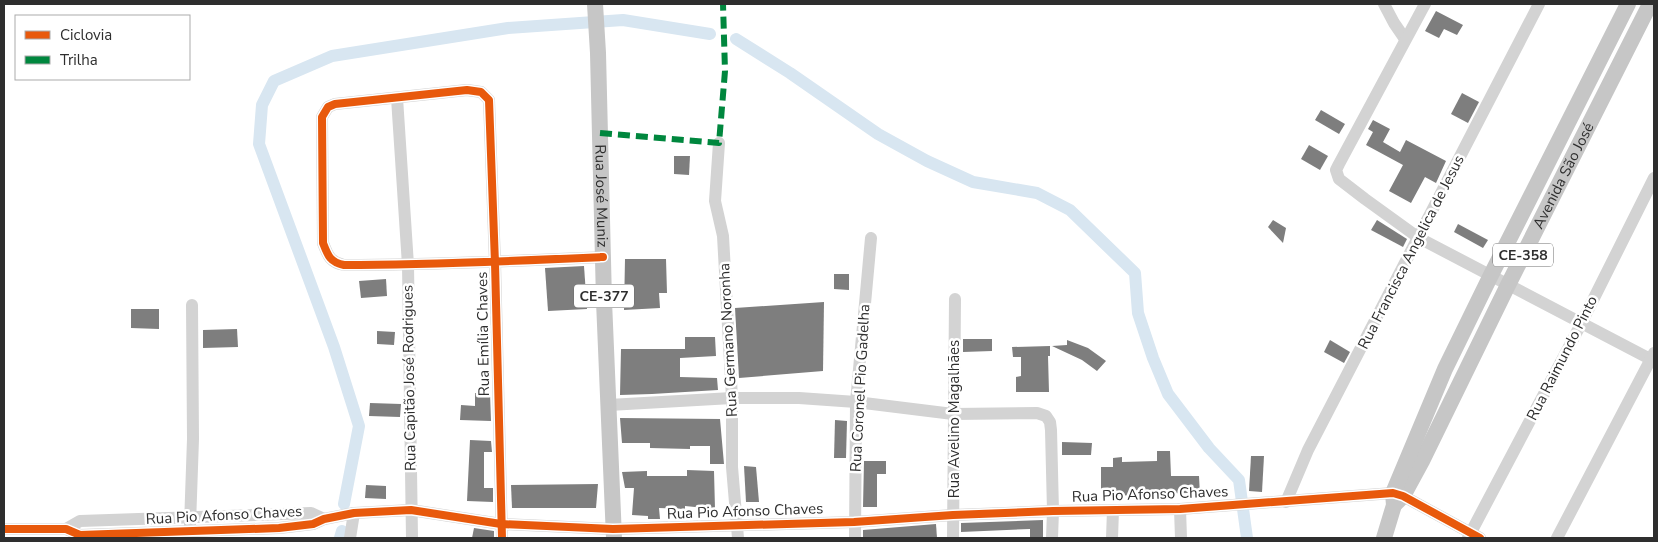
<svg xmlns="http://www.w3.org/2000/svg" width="1658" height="542" font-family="'Nunito Sans',sans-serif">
<rect width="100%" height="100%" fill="#fff"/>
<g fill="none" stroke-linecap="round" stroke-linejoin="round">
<!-- canal -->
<g stroke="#d8e6f1" stroke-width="12">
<path d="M736,39L790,73L878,134L927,161L973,182L1037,193L1070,210L1135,273L1138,313L1153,358L1168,394L1209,448L1239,480L1247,538"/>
<path d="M344,504L359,426L334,347L259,144L262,105L274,81L332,56L508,28L623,20L710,34"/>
<path d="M340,538L342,531"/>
</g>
</g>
<!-- building -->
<g fill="#7e7e7e">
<path d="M1436,11L1463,25L1457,35L1444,29L1439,38L1425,31Z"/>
<path d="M1462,93L1479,102L1468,123L1451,114Z"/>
<path d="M1321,110L1345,124L1339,134L1315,120Z"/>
<path d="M1373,120L1390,129L1383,142L1400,152L1406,140L1446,161L1436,183L1425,177L1411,203L1389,191L1403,165L1366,145L1373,132L1368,129Z"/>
<path d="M1309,145L1328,156L1320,170L1301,159Z"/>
<path d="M674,156H690L689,175L674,174Z"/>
<path d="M1273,220L1286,228L1283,243L1268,227Z"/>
<path d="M1377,220L1407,239L1403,247L1371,230Z"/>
<path d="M1458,224L1488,240L1483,248L1454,232Z"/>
<path d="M625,259H666L667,293H659L660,308L624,310Z"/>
<path d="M584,266L587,309L548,311L545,268Z"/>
<path d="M834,274H849V290L834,289Z"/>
<path d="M386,279L387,296L361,298L359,281Z"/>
<path d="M824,302L823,371L739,378L735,308Z"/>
<path d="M131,309H159V329L131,328Z"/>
<path d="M237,329L238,347L203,348V330Z"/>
<path d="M377,331L395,332L394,345L377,344Z"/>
<path d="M685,337H715L716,356L680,358V377L717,378L718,390L652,394L620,395L621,349H685Z"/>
<path d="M963,339H992V351L963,352Z"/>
<path d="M1067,340L1088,348L1106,361L1097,371L1082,360L1052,346L1067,345Z"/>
<path d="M1330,340L1350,352L1344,363L1324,352Z"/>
<path d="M1050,346V356H1048L1049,392H1016V377L1021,376V357H1013L1012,347Z"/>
<path d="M475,393H490L491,421L460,420L461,405L475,406Z"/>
<path d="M370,403L401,404L400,417L369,416Z"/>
<path d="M620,418L720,419L724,464H710V446H690V449L650,448V443H622Z"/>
<path d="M835,420L847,421L846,458H834Z"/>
<path d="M470,440L491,441L492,452H484V488H493V502L467,501Z"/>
<path d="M1062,442L1092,443L1091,455H1062Z"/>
<path d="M1157,451H1170L1171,476H1199L1200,495L1189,496V493L1134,494V496L1101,494V467H1113V458L1122,457V462L1157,461Z"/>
<path d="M1251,456H1264L1262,492L1249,491Z"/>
<path d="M864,461H886V474H877V507H863Z"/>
<path d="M744,466L756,467L759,502H746Z"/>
<path d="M687,470L714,471L715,509L685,506V509L659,508L660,519H648V516L632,515L634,488H625L622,472L647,471V476H687Z"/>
<path d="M598,484L596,508H512L511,485Z"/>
<path d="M366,485L386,486V499L365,498Z"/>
<path d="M1043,520V538H1030V529L961,532V523Z"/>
<path d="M936,524L937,538H863V530Z"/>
<path d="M474,528L494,531V538H472Z"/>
</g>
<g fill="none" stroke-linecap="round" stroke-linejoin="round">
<!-- minor -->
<g stroke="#d3d3d3" stroke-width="12">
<path d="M1384,4L1394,23L1405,39"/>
<path d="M1425,4L1339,164L1336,170L1339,179L1365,199L1419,238L1654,361"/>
<path d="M397,98L408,265L412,538"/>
<path d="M719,143L715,201L723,236L732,398V467L738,538"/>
<path d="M609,405L732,398H799L856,402L953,414L1037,413L1046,416L1050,422L1051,430L1053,511L1052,538"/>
<path d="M1286,502L1308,450L1539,4"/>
<path d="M1180,509L1181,538"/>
<path d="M190,525L193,439L192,305"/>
<path d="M4,529H66L80,535L279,528L313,524L324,519L354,513L411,510L501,524L613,529L854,522L953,515L1053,511L1180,509L1393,493L1403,496L1480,538"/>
<path d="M66,529L80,521L311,513L324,519"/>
<path d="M350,538L354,513"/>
<path d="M502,538L495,263L489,100L481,92L467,90L335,104L328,107L322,117L323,243C328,256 330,262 344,265C430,265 516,261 603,257"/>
<path d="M855,538L856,402L871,238"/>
<path d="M953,538L955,299"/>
<path d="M1112,538L1113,510"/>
<path d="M1468,538L1581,324L1654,178"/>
<path d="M1557,538L1654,353"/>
</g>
<!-- major -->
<g stroke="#c6c6c6" stroke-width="16">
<path id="s1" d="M595,4L598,53L604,301L614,538"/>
<path id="s2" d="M1394,505L1403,496L1422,461L1508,285L1650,4"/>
<path d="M1384,538L1394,505L1393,493L1445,369L1491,275L1628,4"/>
</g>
<!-- quiet -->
<path stroke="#00873e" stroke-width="6" stroke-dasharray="12 6" stroke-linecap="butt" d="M600,133L719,143L725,71L723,4"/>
<!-- cycleway casing -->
<g stroke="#fff" stroke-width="11">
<g id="cycleway">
<path d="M4,529H66L80,535L279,528L313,524L324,519L354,513L411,510L501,524L613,529L854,522L953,515L1053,511L1180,509L1393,493L1403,496L1480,538"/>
<path d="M502,538L495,263L489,100L481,92L467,90L335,104L328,107L322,117L323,243C328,256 330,262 344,265C430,265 516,261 603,257"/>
</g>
</g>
<!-- cycleway -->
<use href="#cycleway" stroke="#e8590c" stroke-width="8"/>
</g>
<g text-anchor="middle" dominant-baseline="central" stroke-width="5" stroke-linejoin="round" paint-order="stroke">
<!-- shield labels -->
<g fill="#fff" stroke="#6d6d6d" stroke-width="1">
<rect x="1493" y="243.5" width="60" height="23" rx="4"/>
<rect x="574" y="284.5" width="60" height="23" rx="4"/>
</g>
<g font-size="14" font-weight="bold" fill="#2e2e2e">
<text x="1523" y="255">CE-358</text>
<text x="604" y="296">CE-377</text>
</g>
<!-- street labels -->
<g font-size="15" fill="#2e2e2e" stroke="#fff">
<text stroke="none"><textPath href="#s2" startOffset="371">Avenida São José</textPath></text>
<text stroke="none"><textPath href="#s1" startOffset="192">Rua José Muniz</textPath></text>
<text transform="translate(1411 252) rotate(-63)">Rua Francisca Angelica de Jesus</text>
<text transform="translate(483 334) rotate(-91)">Rua Emília Chaves</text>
<text transform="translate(728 340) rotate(-93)">Rua Germano Noronha</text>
<text transform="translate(1562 358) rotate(-63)">Rua Raimundo Pinto</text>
<text transform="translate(409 378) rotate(-91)">Rua Capitão José Rodrigues</text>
<text transform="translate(860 388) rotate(-87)">Rua Coronel Pio Gadelha</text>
<text transform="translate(954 419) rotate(-90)">Rua Avelino Magalhães</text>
<text transform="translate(1150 494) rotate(-2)">Rua Pio Afonso Chaves</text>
<text transform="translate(745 511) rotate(-2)">Rua Pio Afonso Chaves</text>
<text transform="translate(224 515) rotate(-3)">Rua Pio Afonso Chaves</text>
</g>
</g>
<!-- border -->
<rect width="1658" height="542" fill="none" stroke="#2e2e2e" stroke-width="10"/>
<!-- legend -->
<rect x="15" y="15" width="175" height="65" fill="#ffffff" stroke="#ababab"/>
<rect x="25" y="31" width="25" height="8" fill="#e8590c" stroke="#ababab"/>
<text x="60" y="40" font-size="15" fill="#2e2e2e">Ciclovia</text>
<rect x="25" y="56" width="25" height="8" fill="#00873e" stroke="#ababab"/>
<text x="60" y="65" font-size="15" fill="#2e2e2e">Trilha</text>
</svg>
